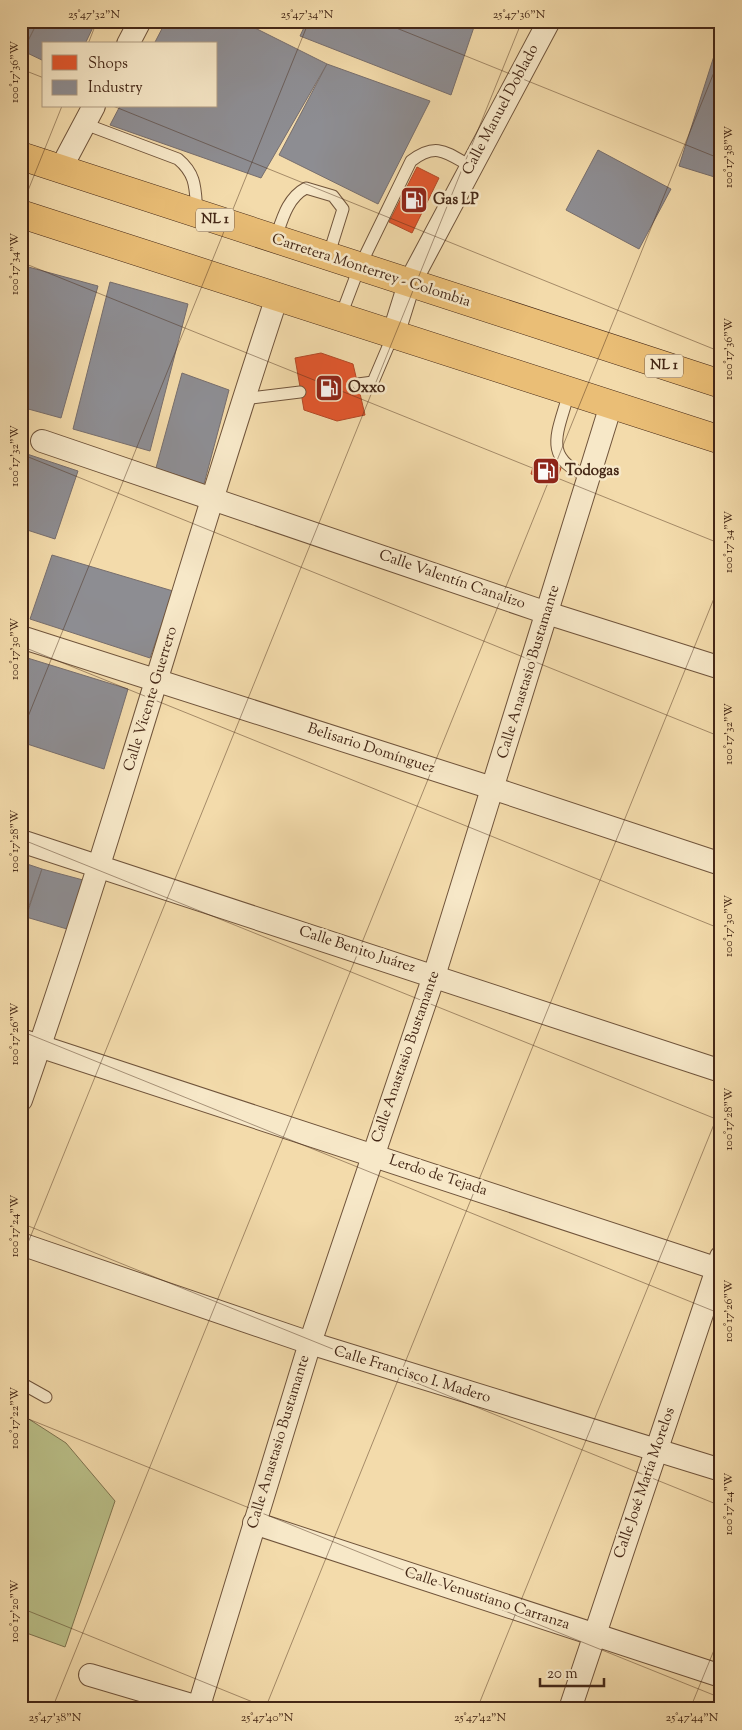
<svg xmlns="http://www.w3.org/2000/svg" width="742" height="1730" font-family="'Sorts Mill Goudy',serif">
<rect width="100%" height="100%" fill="#f3dbab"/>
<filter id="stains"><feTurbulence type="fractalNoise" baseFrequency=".004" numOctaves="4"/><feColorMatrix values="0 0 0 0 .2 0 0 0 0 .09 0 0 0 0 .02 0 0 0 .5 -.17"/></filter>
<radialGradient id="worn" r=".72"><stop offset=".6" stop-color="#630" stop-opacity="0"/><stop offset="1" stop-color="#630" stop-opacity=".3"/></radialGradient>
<!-- green -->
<path fill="#bac089" stroke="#7f7450" d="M21,1414L66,1443L115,1501L65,1647L21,1631Z"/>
<!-- shops -->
<g fill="#e4572e" stroke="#b44927">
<path d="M417,167L439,178L412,233L389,222Z"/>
<path d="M321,353L353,364L365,415L337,421L304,410L295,358Z"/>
<path d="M535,460L561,468L556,482L531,474Z"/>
</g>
<!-- industry -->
<g fill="#8d8d92" stroke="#776e6d">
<path d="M21,21H38L21,55Z"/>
<path d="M38,21H96L85,44H44V61L23,51Z"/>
<path d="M166,21H241L327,64L261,178L110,125L120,106H216V44H154Z"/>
<path d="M307,21H476L451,95L300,36Z"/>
<path d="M721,34V179L679,166Z"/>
<path d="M327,64L430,101L378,204L279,155Z"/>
<path d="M598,150L671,189L639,249L566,210Z"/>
<path d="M21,265L98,286L61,418L21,407Z"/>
<path d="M110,282L188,304L150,451L73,429Z"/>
<path d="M182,373L229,390L204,484L156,468Z"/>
<path d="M27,454L78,471L55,539L21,528V470Z"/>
<path d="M52,555L173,591L150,658L30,619Z"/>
<path d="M21,656L128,689L104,769L21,742Z"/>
<path d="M21,862L42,869L21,929Z"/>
<path d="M42,869L83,880L67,929L26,917Z"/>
</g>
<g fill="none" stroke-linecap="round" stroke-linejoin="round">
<!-- service casing -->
<g stroke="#70543b" stroke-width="13">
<g id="service">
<path d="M85,124L178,159C197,175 195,189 197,213"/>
<path d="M275,240C282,220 287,198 306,188L333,196L343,209L328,257"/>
<path d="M340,318L359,268L411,161C436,142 446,152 470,166"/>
<path d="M358,384L373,382L393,335"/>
<path d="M569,392C559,431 540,458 588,476"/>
<path d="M243,399L300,392"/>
<path d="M21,1383L46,1397"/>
</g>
</g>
<!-- minor casing -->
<g stroke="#70543b" stroke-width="24">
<g id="minor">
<path d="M128,44L140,21"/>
<path d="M60,170L94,106"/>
<path d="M393,335L409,284L549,21"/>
<path d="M42,441L547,613L721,668"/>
<path d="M21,637L492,788L721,864"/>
<path d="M21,841L721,1071"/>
<path d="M21,1040L721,1270"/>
<path d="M21,1100C114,835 188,564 277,297"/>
<path d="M21,1244L310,1343L721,1470"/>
<path d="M254,1523L721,1676"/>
<path d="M90,1675L205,1709"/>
<path d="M198,1709L310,1343L434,976L611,405"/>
<path d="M570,1709L721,1257"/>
</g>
</g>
<!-- primary casing -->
<g stroke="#442716" stroke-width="29">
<g id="primary">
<path d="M21,156L721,384"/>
<path d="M21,214L721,440"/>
</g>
</g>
<!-- service -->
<use href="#service" stroke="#f7e8c8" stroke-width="11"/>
<!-- minor -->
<use href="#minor" stroke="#f7e8c8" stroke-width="22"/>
<!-- primary -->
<use href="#primary" stroke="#eabe76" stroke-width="28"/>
</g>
<!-- ticks -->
<path fill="none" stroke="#442716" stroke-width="1" stroke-opacity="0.45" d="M379,21L721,159M88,44L97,21M21,69L44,78M113,106L721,352M21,208L62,106M21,262L721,544M21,454L721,737M21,646L721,929M21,734L309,21M21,839L721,1121M21,1031L721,1314M21,1223L721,1506M21,1260L522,21M21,1416L721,1698M21,1608L270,1709M52,1709L721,55M265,1709L721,581M477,1709L721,1107M690,1709L721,1633"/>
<!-- icons -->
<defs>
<g id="fuel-square" transform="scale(1.4375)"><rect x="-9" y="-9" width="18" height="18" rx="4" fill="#8f2418" stroke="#f7e8c8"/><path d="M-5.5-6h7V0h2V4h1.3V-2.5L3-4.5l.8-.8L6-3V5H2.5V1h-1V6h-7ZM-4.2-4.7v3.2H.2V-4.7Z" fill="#fff"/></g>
</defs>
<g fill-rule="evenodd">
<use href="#fuel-square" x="414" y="200"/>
<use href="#fuel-square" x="329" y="388"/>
<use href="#fuel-square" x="546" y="471"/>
</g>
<g text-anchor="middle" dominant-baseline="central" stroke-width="5" stroke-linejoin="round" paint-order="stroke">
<!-- shield labels -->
<g fill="#f7e8c8" stroke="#7a614b" stroke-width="1">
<rect x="196" y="208.5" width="38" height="23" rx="4"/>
<rect x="645" y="354.5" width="38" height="23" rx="4"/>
</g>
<g font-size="14" font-weight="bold" fill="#442716">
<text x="215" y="220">NL 1</text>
<text x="664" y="366">NL 1</text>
</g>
<!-- street labels -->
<g font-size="15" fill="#442716" stroke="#f7e8c8">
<text transform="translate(501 110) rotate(-62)">Calle Manuel Doblado</text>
<text transform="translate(371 271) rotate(18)">Carretera Monterrey - Colombia</text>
<text transform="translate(452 580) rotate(19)">Calle Valentín Canalizo</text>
<text transform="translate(529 672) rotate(-73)">Calle Anastasio Bustamante</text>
<text transform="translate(151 699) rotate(-73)">Calle Vicente Guerrero</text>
<text transform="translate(371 749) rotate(18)">Belisario Domínguez</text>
<text transform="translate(357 950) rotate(18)">Calle Benito Juárez</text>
<text transform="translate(406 1057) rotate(-71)">Calle Anastasio Bustamante</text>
<text transform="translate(438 1176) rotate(18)">Lerdo de Tejada</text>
<text transform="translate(412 1375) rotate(17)">Calle Francisco I. Madero</text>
<text transform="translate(279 1442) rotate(-73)">Calle Anastasio Bustamante</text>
<text transform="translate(645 1483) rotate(-71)">Calle José María Morelos</text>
<text transform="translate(487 1599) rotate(18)">Calle Venustiano Carranza</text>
</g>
<!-- poi labels -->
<g font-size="15" font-weight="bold" fill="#442716" stroke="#f7e8c8" text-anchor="start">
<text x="433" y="200">Gas LP</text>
<text x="348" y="388">Oxxo</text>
<text x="565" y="471">Todogas</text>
</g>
</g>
<!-- margin -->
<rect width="742" height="1730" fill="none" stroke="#f3dbab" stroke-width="55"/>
<!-- legend -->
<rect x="42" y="42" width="175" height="65" fill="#f7e8c8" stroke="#af9b81"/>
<rect x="52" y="55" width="25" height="15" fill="#e4572e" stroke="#af9b81"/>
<text x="88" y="68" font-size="15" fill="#442716">Shops</text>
<rect x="52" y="80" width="25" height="15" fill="#8d8d92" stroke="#af9b81"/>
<text x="88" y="92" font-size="15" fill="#442716">Industry</text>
<!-- scale -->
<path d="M540 1678v8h64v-8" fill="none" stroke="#442716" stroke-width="2.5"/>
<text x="547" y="1678" font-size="15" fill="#442716" stroke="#f7e8c8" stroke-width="4" paint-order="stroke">20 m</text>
<rect x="28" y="28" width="686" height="1674" fill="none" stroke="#442716" stroke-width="2"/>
<g font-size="12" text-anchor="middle" fill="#442716">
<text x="94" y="18">25°47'32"N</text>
<text x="307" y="18">25°47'34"N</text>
<text x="519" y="18">25°47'36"N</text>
<text transform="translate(14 72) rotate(-90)" y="4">100°17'36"W</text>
<text transform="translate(728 157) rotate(-90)" y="4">100°17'38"W</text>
<text transform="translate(14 264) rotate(-90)" y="4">100°17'34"W</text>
<text transform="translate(728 349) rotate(-90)" y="4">100°17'36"W</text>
<text transform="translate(14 456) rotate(-90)" y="4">100°17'32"W</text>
<text transform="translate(728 542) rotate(-90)" y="4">100°17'34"W</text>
<text transform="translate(14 649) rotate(-90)" y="4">100°17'30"W</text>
<text transform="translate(728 734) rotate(-90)" y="4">100°17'32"W</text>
<text transform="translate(14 841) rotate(-90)" y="4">100°17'28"W</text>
<text transform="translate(728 926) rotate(-90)" y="4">100°17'30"W</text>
<text transform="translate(14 1034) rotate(-90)" y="4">100°17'26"W</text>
<text transform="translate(728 1119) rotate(-90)" y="4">100°17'28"W</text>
<text transform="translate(14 1226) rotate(-90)" y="4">100°17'24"W</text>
<text transform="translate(728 1311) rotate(-90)" y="4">100°17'26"W</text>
<text transform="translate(14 1418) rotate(-90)" y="4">100°17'22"W</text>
<text transform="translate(728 1504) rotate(-90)" y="4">100°17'24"W</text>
<text transform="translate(14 1611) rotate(-90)" y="4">100°17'20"W</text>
<text x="55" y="1721">25°47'38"N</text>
<text x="267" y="1721">25°47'40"N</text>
<text x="480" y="1721">25°47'42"N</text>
<text x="692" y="1721">25°47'44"N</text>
</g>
<rect width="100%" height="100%" filter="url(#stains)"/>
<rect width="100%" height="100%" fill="url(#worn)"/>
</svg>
